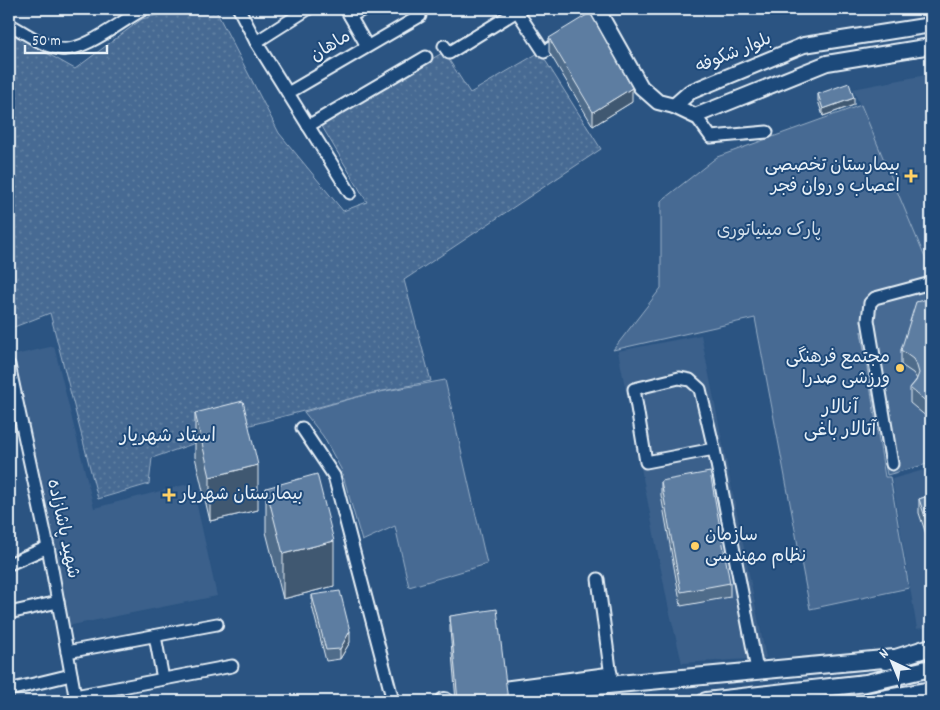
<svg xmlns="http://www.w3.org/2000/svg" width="940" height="710" font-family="Dekko,'Playpen Sans Arabic',sans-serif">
<defs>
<pattern id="garden-dots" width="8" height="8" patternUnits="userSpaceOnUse" patternTransform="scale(1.25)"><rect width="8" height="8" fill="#476b93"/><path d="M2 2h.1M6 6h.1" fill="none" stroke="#6281a3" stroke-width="1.8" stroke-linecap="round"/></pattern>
</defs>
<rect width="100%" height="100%" fill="#2b5482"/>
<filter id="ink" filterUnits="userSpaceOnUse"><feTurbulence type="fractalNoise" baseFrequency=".02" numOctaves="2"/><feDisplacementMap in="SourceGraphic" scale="10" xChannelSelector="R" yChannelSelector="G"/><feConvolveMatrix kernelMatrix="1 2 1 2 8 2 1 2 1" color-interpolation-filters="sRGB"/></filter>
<g filter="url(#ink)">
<!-- built -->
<g fill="#3a608b">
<path d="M931,74V272L930,273L853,89Z"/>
<path d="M701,335L766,658L682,663L668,605L618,351Z"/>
<path d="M54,346L94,508L192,483L217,596L67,626L11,356Z"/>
<path d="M931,468V626L917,629L892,479Z"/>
</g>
<!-- park -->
<g fill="#476b93" stroke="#98aec6">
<path d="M861,105L931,272V463L887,475L861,331L885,477H890L909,588L810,609L755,318L613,350L661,288V201L717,157Z"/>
<path d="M445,380L487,564L409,587L395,526L362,541L341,469L323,436L304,412L364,395Z"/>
</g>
<!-- garden -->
<path fill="url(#garden-dots)" stroke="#98aec6" d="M180,9H215L279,133L343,211L367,202L320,123L444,52L470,93L540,52L601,149L404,280L431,381L364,395L239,428L152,458L149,484L98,499L50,313L9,329V32L75,69L142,19Z"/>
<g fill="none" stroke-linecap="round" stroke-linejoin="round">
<!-- minor casing -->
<g stroke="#e8f1f8" stroke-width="15">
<g id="minor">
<path d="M239,9L256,42L350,193"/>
<path d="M346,9L367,46"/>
<path d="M517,11L544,52L562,41"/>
<path d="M350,16L364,9"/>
<path d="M9,24C24,32 44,47 61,49C85,52 122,20 144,9"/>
<path d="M256,42L308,9"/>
<path d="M444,46L449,53L517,11L515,9"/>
<path d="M288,93L420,16"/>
<path d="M695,115L711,137L767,132"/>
<path d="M308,126L426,57"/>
<path d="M9,365L48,547L76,701"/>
<path d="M302,428L334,476L393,701"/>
<path d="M714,449L646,462L634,389L679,378L690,380L700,389L714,449L757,670"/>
<path d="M892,464L868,320L870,303L875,298L931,283"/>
<path d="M9,564L48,547"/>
<path d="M598,579L612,684"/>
<path d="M9,613L58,602"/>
<path d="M155,636L163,679"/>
<path d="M67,652L217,624"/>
<path d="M507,687L611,673"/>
<path d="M9,690L71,675"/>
<path d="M75,696L232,666"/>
</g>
</g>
<!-- major casing -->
<g stroke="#e8f1f8" stroke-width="18">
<g id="major">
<path d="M597,9L641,87L658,102L674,106L695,116L827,63L931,46"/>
<path d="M674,106L690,92L804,45L931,25"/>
</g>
</g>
<!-- highway casing -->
<g stroke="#e8f1f8" stroke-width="20">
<g id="highway">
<path d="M886,661L931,647"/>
<path d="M512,694L894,658"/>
<path d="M444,701H445"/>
<path d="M706,701L866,683L931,668"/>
<path d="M870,701L931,690"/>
</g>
</g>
<!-- minor -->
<use href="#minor" stroke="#1f4a7a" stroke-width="11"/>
<!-- major -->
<use href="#major" stroke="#1f4a7a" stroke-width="14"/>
<!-- highway -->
<use href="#highway" stroke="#1f4a7a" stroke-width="16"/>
</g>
<!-- wall -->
<g fill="#506c8a" stroke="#e8f1f8">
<path d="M549,38L632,102L593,126L549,52Z"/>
<path d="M818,94L854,105L823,116L818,101Z"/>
<path d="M931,298V422L928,418L910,403V388L917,379L913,373L901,365V350Z"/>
<path d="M195,413L258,510L210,521L195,457Z"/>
<path d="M661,481L730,583V597L681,606L661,495Z"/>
<path d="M266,488L334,586L283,599L266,532Z"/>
<path d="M931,495L927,537L919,513V499Z"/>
<path d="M312,595L350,642L340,659L326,661L312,606Z"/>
<path d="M450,616L508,701H456L450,630Z"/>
</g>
<!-- shaded-wall -->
<g fill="#415871" stroke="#e8f1f8">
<path d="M632,88V102L593,126V112Z"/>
<path d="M854,98V105L823,116V109Z"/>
<path d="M258,465V510L210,521V477Z"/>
<path d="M931,522V536L927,537V523Z"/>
<path d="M334,541V586L283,599V554Z"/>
<path d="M350,631V642L340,659V649Z"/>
</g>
<!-- building -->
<g fill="#5d7da1" stroke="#e8f1f8">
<path d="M590,13L632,88L593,112L549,38Z"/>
<path d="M849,83L854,98L823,109L818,94Z"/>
<path d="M931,298V408L928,403L910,388L916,381L919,373L917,366L913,359L901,350L916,302Z"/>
<path d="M243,401L258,465L210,477L195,413Z"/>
<path d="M710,472L730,583L681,592L661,481Z"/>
<path d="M317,474L334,541L283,554L266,488Z"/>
<path d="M931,495V522L927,523L919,499Z"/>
<path d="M340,591L350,631L340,649L326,650L312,595Z"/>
<path d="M497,609L508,701H458L450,616Z"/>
</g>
</g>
<!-- markers -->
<g fill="#ffd166" stroke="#1f4a7a" stroke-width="2">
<path d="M908.5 168.5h5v5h5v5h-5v5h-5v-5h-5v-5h5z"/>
<circle cx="900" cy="368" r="5"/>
<path d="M166.5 487.5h5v5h5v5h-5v5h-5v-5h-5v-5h5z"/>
<circle cx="695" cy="546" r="5"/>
</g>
<g text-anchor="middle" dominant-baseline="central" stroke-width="4" stroke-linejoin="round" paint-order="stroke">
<!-- street labels -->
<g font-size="18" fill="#e8f1f8" stroke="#1f4a7a">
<text transform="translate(331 47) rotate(-31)">ماهان</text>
<text transform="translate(734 54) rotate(-22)">بلوار شکوفه</text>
<text transform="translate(62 529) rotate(78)">شهید پاشازاده</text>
</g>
<!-- poi labels -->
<g font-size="18" fill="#e8f1f8" stroke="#1f4a7a" text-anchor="end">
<text x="900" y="166">بیمارستان تخصصی<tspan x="900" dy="21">اعصاب و روان فجر</tspan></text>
<text x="890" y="358">مجتمع فرهنگی<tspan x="890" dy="21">ورزشی صدرا</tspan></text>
<text x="180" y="495" text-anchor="start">بیمارستان شهریار</text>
<text x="705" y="536" text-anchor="start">سازمان<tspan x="705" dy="21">نظام مهندسی</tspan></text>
</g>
<!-- park labels -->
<g font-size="18" fill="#d0dde9" stroke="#1f4a7a">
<text x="769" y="231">پارک مینیاتوری</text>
</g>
<!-- neighbourhood labels -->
<g font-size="19" fill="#e8f1f8" stroke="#1f4a7a">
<text x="840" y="409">آنالار<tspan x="840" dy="22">آتالار باغی</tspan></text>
<text x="168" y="437">استاد شهریار</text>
</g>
</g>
<!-- margin -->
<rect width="940" height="710" fill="none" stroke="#1f4a7a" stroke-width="30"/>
<rect x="15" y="15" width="910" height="680" fill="none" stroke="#e8f1f8" stroke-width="2" filter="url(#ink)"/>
<!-- north arrow -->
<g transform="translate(892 662) rotate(316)" stroke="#1f4a7a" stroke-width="4" paint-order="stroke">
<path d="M0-4L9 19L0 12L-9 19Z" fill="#e8f1f8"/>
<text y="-8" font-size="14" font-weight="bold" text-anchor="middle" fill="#e8f1f8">N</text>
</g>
<!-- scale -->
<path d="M25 45v8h82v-8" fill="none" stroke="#e8f1f8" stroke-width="2.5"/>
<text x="32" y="45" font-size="15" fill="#e8f1f8" stroke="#1f4a7a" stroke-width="4" paint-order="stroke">50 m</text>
</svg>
